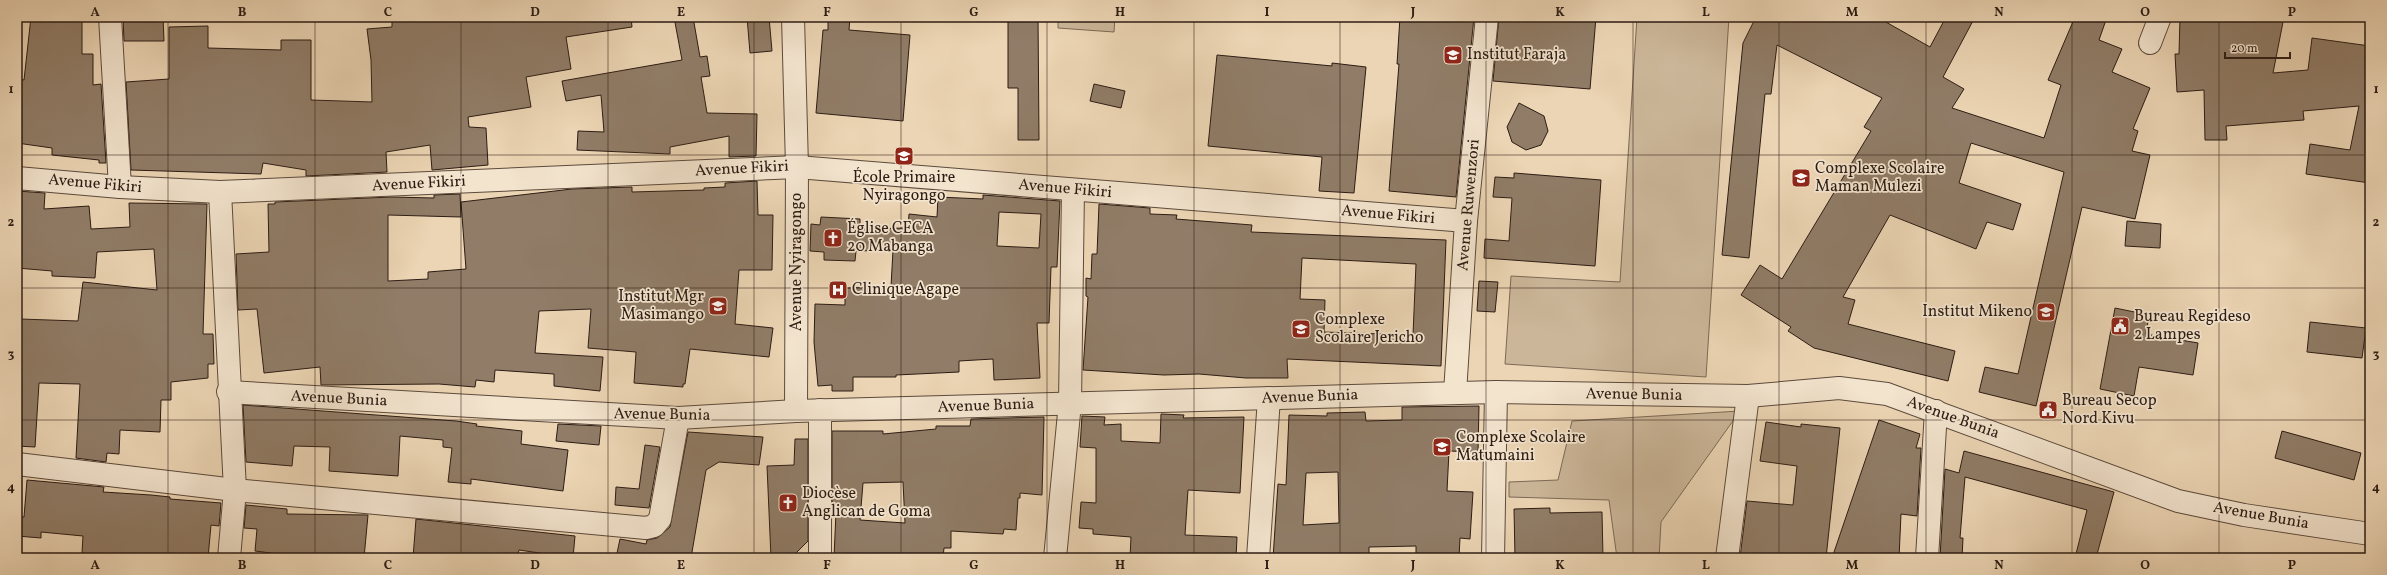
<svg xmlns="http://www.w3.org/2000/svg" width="2387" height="575" font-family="Vollkorn,serif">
<rect width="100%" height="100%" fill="#ecd5b4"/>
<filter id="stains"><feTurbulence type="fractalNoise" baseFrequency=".005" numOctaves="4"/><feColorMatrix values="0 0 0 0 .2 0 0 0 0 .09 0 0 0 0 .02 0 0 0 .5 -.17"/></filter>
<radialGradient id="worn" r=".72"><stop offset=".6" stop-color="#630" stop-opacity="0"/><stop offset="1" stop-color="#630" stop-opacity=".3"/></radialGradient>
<!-- green -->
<g fill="#cbb699" stroke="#7c6956">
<path d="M1058,17H1115L1114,32L1058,28Z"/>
<path d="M1637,17H1729L1706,377L1505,364L1511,276L1620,282Z"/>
<path d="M1740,411L1661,522L1659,558H1617L1609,500L1509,497V482L1558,480L1572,421Z"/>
</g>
<!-- building -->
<g fill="#907c67" stroke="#2c1c14" fill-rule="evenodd">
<path d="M31,17H82V54H93V85L101,84L106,163H99V160L52,155V148L17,143V79L24,80Z"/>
<path d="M123,17H163L164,41H124Z"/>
<path d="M421,17H631L632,27L566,37L571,69L526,77L531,107L468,117L469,127L486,128L488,165L432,170L430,145L386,152L387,172L306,176V170L263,163L261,174L131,170L126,82L169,79V27L208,26V48L281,50V40H311V100L372,102L371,60L367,29L392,27V21L421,19Z"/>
<path d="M674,17H693L700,57L707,56L710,76L701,77L707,113L757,114L756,156L729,157V136L670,147V154L577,150L578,131L604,132L601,95L566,101L562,81L682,60Z"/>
<path d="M747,17H769L772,51L750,53Z"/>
<path d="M828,17H850L849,30L910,35L903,121L816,113L823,30H828Z"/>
<path d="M1008,17H1038L1039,140H1018V88H1008Z"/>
<path d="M1400,17H1474L1456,197L1389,191L1399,64H1397Z"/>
<path d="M1499,17H1596L1590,89L1493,81Z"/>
<path d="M1756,17H1877L1930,47L1946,17H1975L1943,77L1964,89L1952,108L2044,138L2061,85L2048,80L2075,17H2107L2099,40L2122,49L2112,72L2150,88L2133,129L2138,131L2132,151L2150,155L2135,219L2082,207L2036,406L1979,392L1985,367L2018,374L2064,172L1971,143L1959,183L2021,204L2013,230L1987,222L1976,249L1890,215L1843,297L1855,300L1848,324L1955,351L1948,381L1814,348L1788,331L1791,327L1741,295L1760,265L1782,279L1871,131L1864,127L1882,98L1777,45L1771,94H1765L1749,258L1722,255L1743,43Z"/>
<path d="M2180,17H2284L2273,73L2308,70L2312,38L2370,46V183L2306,174L2310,144L2350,150L2359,106L2303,111L2304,120L2226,126L2227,140H2205L2204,90L2177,92L2175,54H2179Z"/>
<path d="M1217,55L1332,66V63L1366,67L1354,193L1319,191L1322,157L1208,146Z"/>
<path d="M1094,84L1125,91L1121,108L1090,101Z"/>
<path d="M1519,103L1544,116L1548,131L1541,145L1526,150L1512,142L1507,127Z"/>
<path d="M1514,173L1601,180L1595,266L1484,258L1485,239L1509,241L1512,198L1493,197L1495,177L1514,178Z"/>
<path d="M757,181L758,215H773L772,270H739L735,324L773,328L769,357L690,349L685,384H683V387L634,383L636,352L588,348L591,309L539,311L535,353L603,357L600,391L554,386V374L495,370L494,382L476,380L475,387L439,384L321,385L320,367L264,373L257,309L238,310L236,254L269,252L268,204H275V202L391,197L434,198V195L460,194L461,217L388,215V281L428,279V272L466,269L461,202L572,189L632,187V192L704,190V188L725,187V183Z"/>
<path d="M17,191L45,193L44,209L89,206L91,229L130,227L129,203L207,204L203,334H213L214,364H208V378L171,382V400H161L160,432L120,430L119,454L107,453L106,462L76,458L80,384L39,383L35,447L17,446V365L20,319L78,321L83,282L157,290L154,249L97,252L95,278L52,276V271L17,268Z"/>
<path d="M983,195L1060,201L1057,267H1051L1049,323H1037L1040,378L994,380L993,359L959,361V372L896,375V377H853V391H832V385L818,386L814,342L815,304L845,305V288L891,287L893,250L856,251L855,261L824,260V252L810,251L811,224L820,225L821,217L860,219V229L908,228L909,214L937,217L938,197L983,199ZM999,212L1041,214L1039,248L997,246Z"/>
<path d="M1099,204L1150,208V214L1177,215L1176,219L1252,225L1251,232L1446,240L1441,366L1287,359L1288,378H1246L1199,374L1164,375L1083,370L1088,297L1086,296V278L1091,279L1092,254H1097ZM1302,258L1416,264L1413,335L1324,332L1325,300L1300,299Z"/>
<path d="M2127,221L2161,224L2160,248L2125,246Z"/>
<path d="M1479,281L1498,282L1495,312L1477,311Z"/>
<path d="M2115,308L2149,315L2146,334L2198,343L2193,375L2139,367L2134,396L2100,389Z"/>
<path d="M2310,322L2366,328L2362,358L2307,352Z"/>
<path d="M243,405L456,421L477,424L476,426L522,431L521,444L568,450L563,491L471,479V484L448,482L452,448L443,447V440L400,436L398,476L329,471L330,447L294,446L292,466L246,462Z"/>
<path d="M1479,406L1478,452L1449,451L1447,491L1473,492L1470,539L1460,538L1459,558H1416V546L1369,547V558H1273L1278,484L1286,485L1289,415L1327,416V413L1365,412L1366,421L1402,420V407ZM1338,472L1339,523L1303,525L1306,473Z"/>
<path d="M1161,414L1184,415L1183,418L1244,417L1240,493L1188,490L1185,535L1237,537L1236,558L1147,556V558H1130L1131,537L1093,534V529L1079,528L1081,502L1096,503V448L1080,447L1082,416L1105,417L1104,425L1121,424V441L1160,443Z"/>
<path d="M1044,417L1042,495L1020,493V498H1018L1016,530L1004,529L1003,534L951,531V548H944L943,558H834L836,512L832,515V431H883V434L936,429V426H970L971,419ZM903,482L905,523L860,520L863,483Z"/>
<path d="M1879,420L1920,434L1916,448H1921L1917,516L1901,514L1899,558H1832Z"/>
<path d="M1766,422L1801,427V424L1840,428L1826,558H1740L1747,501L1793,505L1797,466L1760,461Z"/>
<path d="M558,424L601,426L599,445L556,441Z"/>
<path d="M2282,431L2361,453L2354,480L2275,458Z"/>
<path d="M688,432L763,437L759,465L719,462L706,470L691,558H616L620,539L646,544L647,540L657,538L670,527Z"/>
<path d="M795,439H808V541L791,558H771L767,466L794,465Z"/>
<path d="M645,445L660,447L649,508L615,505L616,487L639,489Z"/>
<path d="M1964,451L2114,492L2096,558H2075L2087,510L1965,477L1960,538H1963L1962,558H1940L1945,469L1959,473Z"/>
<path d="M27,480L104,487L103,492L151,495L170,497V499L221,503L219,526L211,525L208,558H142L82,553L83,536L41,532V538L17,536V517H24Z"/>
<path d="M246,505L287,509V514L368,515L364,558H271V553L255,551L257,529L244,528Z"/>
<path d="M1550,508V513L1602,512L1603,558H1515L1514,509Z"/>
<path d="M416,519L575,536L573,558L519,550L517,558H413Z"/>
</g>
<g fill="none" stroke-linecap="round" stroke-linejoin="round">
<!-- minor casing -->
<g stroke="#5c4a3c" stroke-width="24">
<g id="minor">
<path d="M110,17L120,187"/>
<path d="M793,17L797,167L796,411"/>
<path d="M2150,43L2160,17"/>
<path d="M17,178L120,187L220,192L797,167L1466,221"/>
<path d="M220,192L235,490L229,558"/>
<path d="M228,392L678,418L796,411L1496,392L1748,396L1839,388L1887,394L2178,501L2244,515L2370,534"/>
<path d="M1455,393L1466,221L1487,17"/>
<path d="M820,410V558"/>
<path d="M17,464L235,490L646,528L654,526L660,519L678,418"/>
<path d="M1055,558L1070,403L1073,190"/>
<path d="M1258,558L1269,398"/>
<path d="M1493,558L1496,392"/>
<path d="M1727,558L1748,396"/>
<path d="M1927,558L1936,411"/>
</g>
</g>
<!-- minor -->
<use href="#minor" stroke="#f3e4ce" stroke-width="22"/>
</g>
<!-- grid -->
<path fill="none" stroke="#2c1c14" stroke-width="1" stroke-opacity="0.55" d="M168,17V558M315,17V558M461,17V558M608,17V558M754,17V558M901,17V558M1047,17V558M1194,17V558M1340,17V558M1486,17V558M1633,17V558M1779,17V558M1926,17V558M2072,17V558M2219,17V558M17,155H2370M17,288H2370M17,420H2370"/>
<!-- icons -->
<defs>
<g id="school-square" transform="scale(1)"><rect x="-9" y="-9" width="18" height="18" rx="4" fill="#8f2418" stroke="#f3e4ce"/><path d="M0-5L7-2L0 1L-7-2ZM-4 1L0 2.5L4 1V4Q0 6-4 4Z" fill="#fff"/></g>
<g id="church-square" transform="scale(1)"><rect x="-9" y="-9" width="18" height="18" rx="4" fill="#8f2418" stroke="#f3e4ce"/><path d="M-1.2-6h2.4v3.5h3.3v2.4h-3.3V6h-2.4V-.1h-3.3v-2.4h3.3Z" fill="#fff"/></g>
<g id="hospital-square" transform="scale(1)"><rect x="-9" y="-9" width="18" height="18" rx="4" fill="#8f2418" stroke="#f3e4ce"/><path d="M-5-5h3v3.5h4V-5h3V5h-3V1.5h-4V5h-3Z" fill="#fff"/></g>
<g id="civic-square" transform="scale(1)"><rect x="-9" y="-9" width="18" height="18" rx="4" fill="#8f2418" stroke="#f3e4ce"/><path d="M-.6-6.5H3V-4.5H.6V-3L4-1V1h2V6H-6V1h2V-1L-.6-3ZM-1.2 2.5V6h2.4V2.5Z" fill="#fff"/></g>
</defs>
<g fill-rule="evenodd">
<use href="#school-square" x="1453" y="55"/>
<use href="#school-square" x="904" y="156"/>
<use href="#school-square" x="1801" y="178"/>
<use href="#church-square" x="833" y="238"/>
<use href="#hospital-square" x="838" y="290"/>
<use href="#school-square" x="718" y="306"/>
<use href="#school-square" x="2046" y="312"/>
<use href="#civic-square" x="2120" y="326"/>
<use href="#school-square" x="1301" y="329"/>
<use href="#civic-square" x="2048" y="410"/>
<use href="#school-square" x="1442" y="447"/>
<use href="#church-square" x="788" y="503"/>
</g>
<g text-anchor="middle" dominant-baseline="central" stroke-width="3.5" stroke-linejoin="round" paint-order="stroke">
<!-- poi labels -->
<g font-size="16" fill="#2c1c14" stroke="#f3e4ce" text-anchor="start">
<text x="1467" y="55">Institut Faraja</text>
<text x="1815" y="169">Complexe Scolaire<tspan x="1815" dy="18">Maman Mulezi</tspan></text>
<text x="904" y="178" text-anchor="middle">École Primaire<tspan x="904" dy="18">Nyiragongo</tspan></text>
<text x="847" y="229">Église CECA<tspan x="847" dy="18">20 Mabanga</tspan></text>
<text x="852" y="290">Clinique Agape</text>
<text x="704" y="297" text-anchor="end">Institut Mgr<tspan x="704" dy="18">Masimango</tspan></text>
<text x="2032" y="312" text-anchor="end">Institut Mikeno</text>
<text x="2134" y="317">Bureau Regideso<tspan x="2134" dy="18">2 Lampes</tspan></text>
<text x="1315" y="320">Complexe<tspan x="1315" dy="18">Scolaire Jericho</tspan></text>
<text x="2062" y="401">Bureau Secop<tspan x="2062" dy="18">Nord Kivu</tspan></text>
<text x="1456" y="438">Complexe Scolaire<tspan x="1456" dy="18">Matumaini</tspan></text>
<text x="802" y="494">Diocèse<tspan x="802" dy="18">Anglican de Goma</tspan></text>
</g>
<!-- street labels -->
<g font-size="16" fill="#2c1c14" stroke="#f3e4ce">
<text transform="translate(742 169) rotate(-3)">Avenue Fikiri</text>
<text transform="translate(95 184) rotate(5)">Avenue Fikiri</text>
<text transform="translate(419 184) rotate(-3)">Avenue Fikiri</text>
<text transform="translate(1065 189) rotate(5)">Avenue Fikiri</text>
<text transform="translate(1469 205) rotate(-85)">Avenue Ruwenzori</text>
<text transform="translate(1388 215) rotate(5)">Avenue Fikiri</text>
<text transform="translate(797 262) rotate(-90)">Avenue Nyiragongo</text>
<text transform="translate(1634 395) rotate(1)">Avenue Bunia</text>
<text transform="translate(1310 397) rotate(-2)">Avenue Bunia</text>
<text transform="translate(339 399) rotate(3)">Avenue Bunia</text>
<text transform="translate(986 406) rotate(-2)">Avenue Bunia</text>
<text transform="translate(662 415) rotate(1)">Avenue Bunia</text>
<text transform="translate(1953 418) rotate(20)">Avenue Bunia</text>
<text transform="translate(2261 516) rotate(10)">Avenue Bunia</text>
</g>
</g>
<!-- margin -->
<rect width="2387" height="575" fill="none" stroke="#ecd5b4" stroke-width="44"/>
<!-- scale -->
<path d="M2225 52v6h65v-6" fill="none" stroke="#2c1c14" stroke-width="2"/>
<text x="2231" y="52" font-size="12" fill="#2c1c14" stroke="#f3e4ce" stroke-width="3" paint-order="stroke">20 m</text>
<rect x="22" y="22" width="2343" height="531" fill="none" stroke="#2c1c14" stroke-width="1.5"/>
<g font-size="13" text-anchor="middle" font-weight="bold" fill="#2c1c14">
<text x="95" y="16">A</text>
<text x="242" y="16">B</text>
<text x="388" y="16">C</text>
<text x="535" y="16">D</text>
<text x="681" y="16">E</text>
<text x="827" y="16">F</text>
<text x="974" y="16">G</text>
<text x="1120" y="16">H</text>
<text x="1267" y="16">I</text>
<text x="1413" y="16">J</text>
<text x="1560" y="16">K</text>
<text x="1706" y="16">L</text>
<text x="1852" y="16">M</text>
<text x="1999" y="16">N</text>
<text x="2145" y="16">O</text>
<text x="2292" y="16">P</text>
<text x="11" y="93">1</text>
<text x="2376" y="93">1</text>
<text x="11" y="226">2</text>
<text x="2376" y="226">2</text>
<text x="11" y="358">3</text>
<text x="2376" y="358">3</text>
<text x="11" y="491">4</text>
<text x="2376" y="491">4</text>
<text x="95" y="569">A</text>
<text x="242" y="569">B</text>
<text x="388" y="569">C</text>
<text x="535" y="569">D</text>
<text x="681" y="569">E</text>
<text x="827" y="569">F</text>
<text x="974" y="569">G</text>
<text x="1120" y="569">H</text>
<text x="1267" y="569">I</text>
<text x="1413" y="569">J</text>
<text x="1560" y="569">K</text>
<text x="1706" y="569">L</text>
<text x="1852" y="569">M</text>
<text x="1999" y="569">N</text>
<text x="2145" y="569">O</text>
<text x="2292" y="569">P</text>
</g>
<rect width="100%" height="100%" filter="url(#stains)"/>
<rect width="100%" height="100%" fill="url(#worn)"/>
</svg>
